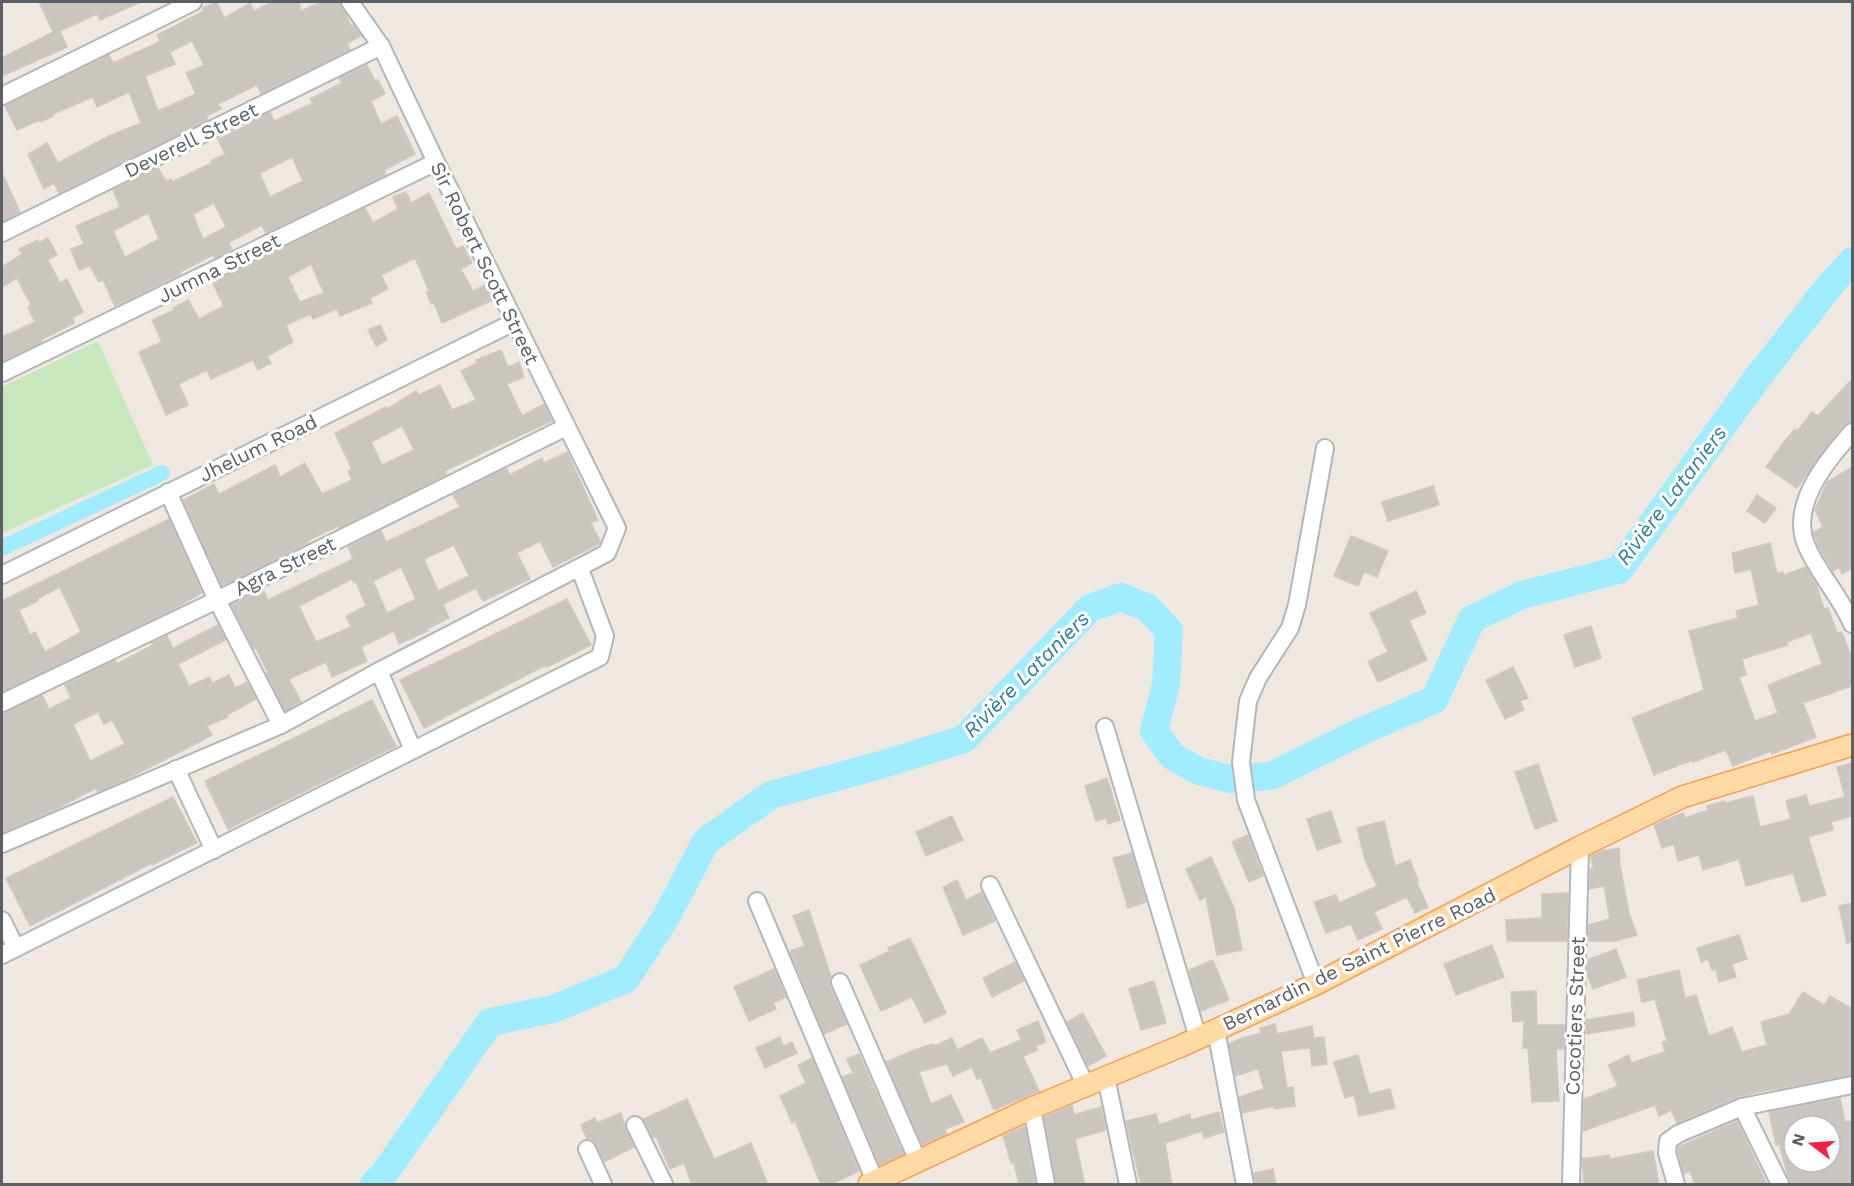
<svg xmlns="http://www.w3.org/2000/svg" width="1854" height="1186" font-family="'Work Sans',sans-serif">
<rect width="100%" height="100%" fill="#eee8e1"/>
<!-- green -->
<path fill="#c6e8bc" d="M98,341L153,465L2,533V387Z"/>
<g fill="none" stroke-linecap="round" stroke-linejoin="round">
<!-- canal -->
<path stroke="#a0edff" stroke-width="16" d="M2,548L162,473"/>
<!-- river -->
<path stroke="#a0edff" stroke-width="28" d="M374,1184L384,1174L490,1022L553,1009L626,979L666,917L706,841L771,795L877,766L964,739L1090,608L1121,597L1148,608L1169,631L1166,684L1154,731L1172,756L1199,771L1229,779L1271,776L1362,731L1434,700L1472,619L1522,595L1619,570L1755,381L1831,284L1852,261"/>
</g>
<!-- building -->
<g fill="#cbc5c0" stroke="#d3c8bf" stroke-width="1.5" fill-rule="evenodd">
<path d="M39,2H141L100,20L97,14L60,31L67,47L2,76V58L53,32Z"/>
<path d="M217,2L224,18L250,3L254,11L272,2H299L301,11L321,2H340L351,26L353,25L361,36L347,43L350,50L261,94L257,85L218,104L221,109L206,116L208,120L59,193L54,183L44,189L28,154L47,143L58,163L107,137L141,123L129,92L97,107L93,97L53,114L54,116L41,122L40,120L17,130L5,106L109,55L113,63L157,43L160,41L157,35L204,11L202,8ZM192,41L204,65L186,73L196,94L158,111L145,76L175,64L170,52Z"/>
<path d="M367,65L375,81L378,80L385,94L371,101L381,124L397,116L415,154L384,170L386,175L266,233L262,225L229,242L232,249L215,258L213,255L180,272L181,274L115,306L103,280L99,282L90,266L79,270L71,249L84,244L76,226L120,207L113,190L158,168L166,181L171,179L172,182L212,163L211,161L225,154L218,139L248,125L247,124L270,112L274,121L313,103L310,99L342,83L339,78ZM292,157L303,181L270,197L260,173ZM214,203L226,227L203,239L193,214ZM148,213L159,239L125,257L113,231Z"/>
<path d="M2,173L20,212L2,222Z"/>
<path d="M406,192L411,203L429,193L456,249L463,246L472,263L461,269L473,291L485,285L493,300L442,323L434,303L431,304L426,292L429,291L415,258L381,275L388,289L370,298L372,303L340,316L337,309L313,319L311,314L286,325L293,342L267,356L271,363L258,370L253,360L211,379L207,370L179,384L188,405L166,415L139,352L162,342L152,320L174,310L173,308L188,300L199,319L224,306L213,284L223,277L365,208L373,223L398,209L393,197ZM311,264L324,293L300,302L288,277Z"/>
<path d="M48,238L57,255L48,260L60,283L67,279L83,312L72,318L74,323L41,340L42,342L2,362V337L35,322L28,307L31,305L17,278L2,287V267L22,254L19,249L38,240L39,243Z"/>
<path d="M380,325L387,340L376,346L368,330Z"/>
<path d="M501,350L508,367L519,362L524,377L507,384L522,416L544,404L552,421L490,449L445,471L446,475L339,528L338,526L307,541L308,543L222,586L183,500L214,484L219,494L275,465L280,477L305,463L322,494L352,480L348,471L352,469L335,433L386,407L387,409L416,391L419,395L440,385L452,410L476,400L461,371L477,363L476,360ZM402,426L414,450L382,465L371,442Z"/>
<path d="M1852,379V422L1844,425L1834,437L1797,488L1766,467L1784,442L1795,429L1797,431L1812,412L1818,416Z"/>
<path d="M567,452L598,520L591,523L600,541L599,544L553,567L540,541L517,553L530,579L483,601L476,588L443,604L449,618L427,629L428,631L399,644L394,631L361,647L367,661L332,677L326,662L289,679L301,702L285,711L266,674L268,673L256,648L254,649L231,605L263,589L268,600L353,559L348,547L381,530L386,542L460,507L453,495L501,471L507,469L510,475L542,458L544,463ZM454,545L469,576L438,591L424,559ZM401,567L416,599L387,613L373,581ZM352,579L354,583L356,582L366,606L346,616L351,627L316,642L299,606Z"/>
<path d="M1852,467V568L1842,574L1839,567L1833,571L1818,545L1813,532L1823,527L1815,510L1827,482Z"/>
<path d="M1433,486L1439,505L1388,521L1382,502Z"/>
<path d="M1757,495L1776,508L1765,523L1747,511Z"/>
<path d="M169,519L202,593L168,612L2,692V601ZM60,587L81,632L45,652L35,632L30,635L19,610L38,601L37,599Z"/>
<path d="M1351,536L1388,551L1377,577L1364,572L1358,586L1334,576Z"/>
<path d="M1770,543L1777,573L1783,572L1784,575L1806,567L1817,586L1824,609L1828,608L1837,633L1842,632L1852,659V686L1803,703L1816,737L1772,754L1771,751L1733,766L1726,750L1693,762L1692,760L1654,775L1632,718L1704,690L1689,631L1738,618L1736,611L1759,605L1751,569L1735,573L1732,553ZM1811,633L1822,664L1768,685L1778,713L1755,721L1739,677L1746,675L1742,659L1788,645L1787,642Z"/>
<path d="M1416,591L1426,613L1409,620L1427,660L1378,682L1368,661L1388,652L1370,613Z"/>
<path d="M567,599L591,645L547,667L546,665L424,728L400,680Z"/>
<path d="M218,625L226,640L178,664L189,686L210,677L212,683L229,675L235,688L247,682L256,699L227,715L228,717L207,726L212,735L201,741L117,784L98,792L96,788L56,809L2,833V713L42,695L49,709L71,698L65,685L115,660L117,664L153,645L152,643L167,636L173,648ZM98,712L104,724L112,720L125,744L90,761L73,724Z"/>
<path d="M1591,626L1601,658L1575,667L1564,635Z"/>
<path d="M1513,667L1528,698L1520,701L1524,710L1505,719L1486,680Z"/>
<path d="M372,700L396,746L228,829L205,781Z"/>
<path d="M1852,763V816L1831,822L1833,830L1808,837L1826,895L1802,902L1793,873L1746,886L1739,859L1703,870L1699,855L1678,861L1674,844L1662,848L1654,825L1683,813L1685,818L1708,810L1707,806L1724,801L1725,803L1753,796L1760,827L1791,819L1786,801L1806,795L1809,806L1845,797L1837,767Z"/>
<path d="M1538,764L1557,821L1535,829L1515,772Z"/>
<path d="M1107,778L1120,820L1108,824L1106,818L1096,821L1085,786Z"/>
<path d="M173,797L197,843L152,865V863L30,926L6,878Z"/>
<path d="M1331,811L1341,842L1317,850L1307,819Z"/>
<path d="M952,816L963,840L926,856L916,832Z"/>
<path d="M1384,821L1395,866L1410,860L1418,881H1416L1428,907L1415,913L1407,897L1374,912L1382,929L1358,940L1351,924L1326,933L1314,902L1336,895L1339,903L1377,886L1365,860L1357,828Z"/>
<path d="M1248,835L1263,876L1249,882L1232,842Z"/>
<path d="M1619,848L1620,860H1619L1629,913L1637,935L1616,941H1588V925L1610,919L1604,886L1589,889L1590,869H1593L1591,856L1601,851Z"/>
<path d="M1132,853L1146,902L1128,908L1113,858Z"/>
<path d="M1211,857L1234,908L1242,950L1217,955L1206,897L1200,900L1186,869Z"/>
<path d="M957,880L966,900L982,892L995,921L963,935L943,887Z"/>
<path d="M1568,893L1567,941H1507L1506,920L1542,918V894Z"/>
<path d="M1852,903V942L1847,943L1839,906Z"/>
<path d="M809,910L831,977L830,986L847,1024L824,1034L790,951L805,946L793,916Z"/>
<path d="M1739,935L1747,959L1732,964L1736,977L1719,982L1716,969L1712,970L1708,959L1701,962L1697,948Z"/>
<path d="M910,938L946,1013L925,1023L912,997L881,1011L860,965L890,951L888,948Z"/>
<path d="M1492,945L1504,977L1456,995L1444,964Z"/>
<path d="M1616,949L1626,977L1593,989L1587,974V960Z"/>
<path d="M1213,960L1229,1000L1201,1011L1189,970Z"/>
<path d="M1015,962L1024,981L992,997L983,978Z"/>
<path d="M774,969L786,997L773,1003L776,1009L749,1021L734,987Z"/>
<path d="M1679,970L1685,998L1696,995L1709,1036L1732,1027L1742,1052L1767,1045L1761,1022L1789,1014L1803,992L1824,1005L1830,996L1852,1009V1075L1758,1092L1738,1097L1677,1123L1671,1110L1659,1116L1655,1105L1583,1131L1584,1099L1618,1086L1608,1065L1629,1055L1631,1063L1665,1052L1662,1042L1667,1041L1655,999L1642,1002L1637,980Z"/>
<path d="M1154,981L1166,1023L1141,1030L1129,989Z"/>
<path d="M1536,991L1537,1025H1565L1564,1049H1556L1559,1101L1532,1102L1528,1048H1523L1524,1021L1513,1022L1511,992Z"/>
<path d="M1633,1012L1635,1026L1586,1034V1020Z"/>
<path d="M1083,1013L1106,1056L1088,1066L1067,1022Z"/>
<path d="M1038,1021L1046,1042L1036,1046L1038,1050L1023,1056L1039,1091L994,1110L981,1078L977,1079L972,1067L953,1076L947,1064L919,1072L931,1104L951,1095L964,1122L945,1129L947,1134L922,1145L886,1062L917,1049L933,1044L934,1046L952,1038L957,1050L982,1038L990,1053L1021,1040L1017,1030Z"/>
<path d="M1275,1024L1277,1034L1312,1026L1314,1038L1324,1037L1327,1064L1312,1066L1310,1048L1281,1051L1287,1088L1293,1087L1295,1106L1274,1109V1106L1242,1113L1239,1097L1264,1089L1258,1069L1235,1076L1229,1044L1239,1039L1261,1033L1260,1028Z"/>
<path d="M780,1037L784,1046L792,1042L797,1053L765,1068L756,1048Z"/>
<path d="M859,1054L903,1154L880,1165L842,1077L853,1073L847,1059Z"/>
<path d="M1358,1055L1369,1094L1390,1089L1395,1108L1359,1116L1354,1095L1345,1098L1334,1062Z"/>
<path d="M812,1058L859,1171L830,1185H821L795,1121L792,1123L780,1096L806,1083L798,1065Z"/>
<path d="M1840,1098L1845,1122L1852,1121V1185H1797L1794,1181V1184H1790L1779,1144L1776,1145L1769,1112ZM1794,1126H1830V1162H1794Z"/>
<path d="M687,1099L714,1159L751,1143L768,1185H692L684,1163L670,1169L656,1137L653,1138L643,1119Z"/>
<path d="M1072,1105L1074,1115L1101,1107L1106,1130L1075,1139L1085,1185H1056L1044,1117Z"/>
<path d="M1219,1112L1224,1132L1204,1138L1202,1131L1165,1143L1172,1185H1141L1126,1121L1156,1114L1159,1125L1190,1114L1191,1120Z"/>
<path d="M621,1113L626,1130L634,1147L604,1162L596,1144L591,1139H587L581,1125L595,1118L597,1123Z"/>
<path d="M1737,1121L1767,1185H1695L1690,1171L1684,1174L1678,1152V1147Z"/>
<path d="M1025,1126L1035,1185H1019L1014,1163H1011L1003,1136Z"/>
<path d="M1653,1151L1659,1185H1584L1582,1159L1609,1155L1610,1159Z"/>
<path d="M1273,1169L1276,1185H1255L1254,1173Z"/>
</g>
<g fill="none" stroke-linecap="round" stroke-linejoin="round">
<!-- minor casing -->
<g stroke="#b2b7ba" stroke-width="20">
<g id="minor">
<path d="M2,96L193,2"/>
<path d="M2,233L381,46"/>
<path d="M2,373L436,162"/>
<path d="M1852,432C1826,462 1787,507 1808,549C1820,575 1841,598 1852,624"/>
<path d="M168,492L217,600L281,725"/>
<path d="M2,575L514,322"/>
<path d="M379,671L413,750"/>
<path d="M2,703L217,600L566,427"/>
<path d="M1105,727L1198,1038"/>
<path d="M176,769L214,850"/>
<path d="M2,844L281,725L379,671L607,553L617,528L436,162L381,46L350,2"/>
<path d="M990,885L1086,1086"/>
<path d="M757,901L875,1181"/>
<path d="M2,920L16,948"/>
<path d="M2,955L600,657L605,636L580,569"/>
<path d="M840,982L918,1161"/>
<path d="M1316,984L1246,800L1241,762L1248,701L1258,678L1290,628L1297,605L1325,448"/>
<path d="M1216,1030L1245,1184"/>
<path d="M1106,1077L1128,1184"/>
<path d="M1742,1107L1780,1184"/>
<path d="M1032,1108L1046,1184"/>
<path d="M635,1125L664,1184"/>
<path d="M587,1149L603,1184"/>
<path d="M1571,1184L1580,847"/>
<path d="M1676,1184L1667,1153L1668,1141L1678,1134L1742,1107L1852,1085"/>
</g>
</g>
<!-- major casing -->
<g stroke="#fb9f4d" stroke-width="24">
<path id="major" d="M869,1184L1032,1108L1181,1046L1316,984L1580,847L1682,797L1852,745"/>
</g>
<!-- minor -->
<use href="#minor" stroke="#fff" stroke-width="16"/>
<!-- major -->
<use href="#major" stroke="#ffdaa5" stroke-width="21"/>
</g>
<g text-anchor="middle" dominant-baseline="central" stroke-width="6" stroke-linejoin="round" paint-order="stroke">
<!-- street labels -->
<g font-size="20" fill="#5a6063" stroke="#fff">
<text transform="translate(191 140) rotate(-26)">Deverell Street</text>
<text transform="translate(485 263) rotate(64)">Sir Robert Scott Street</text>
<text transform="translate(219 268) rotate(-26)">Jumna Street</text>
<text transform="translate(258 448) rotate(-26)">Jhelum Road</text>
<text transform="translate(285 566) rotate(-26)">Agra Street</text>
<text transform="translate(1359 959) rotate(-26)">Bernardin de Saint Pierre Road</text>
<text transform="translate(1575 1016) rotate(-88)">Cocotiers Street</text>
</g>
<!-- water labels -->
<g font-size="21" font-style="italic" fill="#307f9c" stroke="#fff">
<text transform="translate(1671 495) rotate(-53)">Rivière Lataniers</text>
<text transform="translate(1026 674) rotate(-45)">Rivière Lataniers</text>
</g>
</g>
<!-- border -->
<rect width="1854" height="1186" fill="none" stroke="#5a6063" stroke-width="6"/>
<!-- north arrow -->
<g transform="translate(1812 1144) rotate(287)"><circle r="28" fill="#ffffff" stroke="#bdbfc1" stroke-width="1.5"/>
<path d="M0-4.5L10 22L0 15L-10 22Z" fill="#f52144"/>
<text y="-9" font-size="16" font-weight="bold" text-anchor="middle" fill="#5a6063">N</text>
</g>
</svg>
